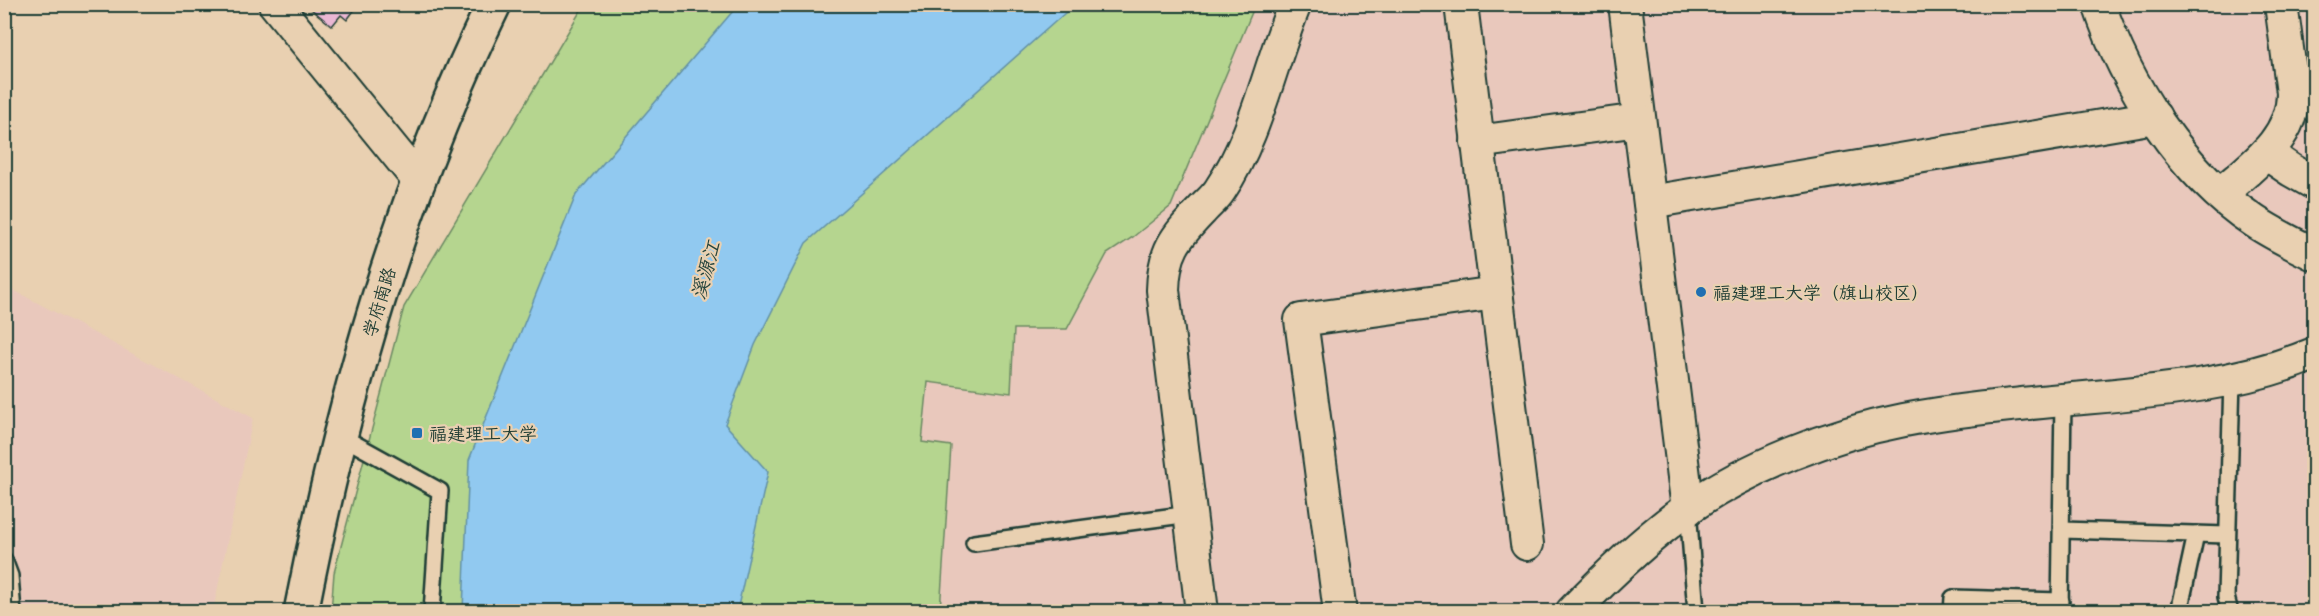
<svg xmlns="http://www.w3.org/2000/svg" width="2319" height="616" font-family="Delius,'LXGW WenKai TC',sans-serif">
<rect width="100%" height="100%" fill="#e9d0b1"/>
<filter id="ink" filterUnits="userSpaceOnUse"><feTurbulence type="fractalNoise" baseFrequency=".0167" numOctaves="2"/><feDisplacementMap in="SourceGraphic" scale="12" xChannelSelector="R" yChannelSelector="G"/><feConvolveMatrix kernelMatrix="1 2 1 2 8 2 1 2 1" color-interpolation-filters="sRGB"/></filter>
<g filter="url(#ink)">
<!-- built -->
<g fill="#e9c8bc">
<path d="M1255,5H2314V611H940L951,446L922,442L928,381L1014,329H1067L1107,254L1133,237L1171,206Z"/>
<path d="M4,285L253,418L213,611H5Z"/>
</g>
<!-- green -->
<path fill="#b5d58f" stroke="#6a8962" stroke-width="1.5" d="M584,5H1255L1171,206L1133,237L1107,254L1067,329H1014L1011,393L928,382L922,442L951,446L940,611L331,612L334,573L404,307Z"/>
<!-- water -->
<path fill="#91c9f0" stroke="#6391a5" stroke-width="1.5" d="M739,4L1074,5L806,243L755,345L725,424L768,472L737,611H463L469,460L576,195Z"/>
<!-- building -->
<path fill="#eab7d4" stroke="#1f3d34" stroke-width="1.5" d="M305,4H359L347,20L341,15L332,26Z"/>
<g fill="none" stroke-linecap="round" stroke-linejoin="round">
<!-- lane casing -->
<g stroke="#1f3d34" stroke-width="20">
<g id="lane">
<path d="M339,435L440,491L432,612"/>
<path d="M1688,509L1696,612"/>
<path d="M2062,530L2227,535"/>
<path d="M974,543L1190,514"/>
<path d="M4,560L10,576L13,612"/>
<path d="M1952,612L1953,598L2061,601"/>
<path d="M2060,612L2063,400"/>
<path d="M2179,612L2196,534"/>
<path d="M2230,612L2226,597L2232,379"/>
</g>
</g>
<!-- street casing -->
<g stroke="#1f3d34" stroke-width="36">
<g id="street">
<path d="M275,4L419,181"/>
<path d="M1461,4L1527,544"/>
<path d="M1625,4L1688,509"/>
<path d="M2099,4C2125,84 2183,174 2254,221C2273,234 2294,244 2314,254"/>
<path d="M1477,142L1639,120"/>
<path d="M2266,153L2291,170L2314,183"/>
<path d="M2220,194C2252,166 2293,139 2293,93L2281,4"/>
<path d="M1650,202L2155,117"/>
<path d="M1202,612L1163,290C1164,251 1175,238 1201,211C1207,204 1215,198 1220,190C1257,135 1269,66 1295,4"/>
<path d="M1340,612L1301,320L1496,293"/>
<path d="M1572,612C1608,575 1645,539 1687,509C1749,466 1831,434 1904,420C1956,410 2009,405 2062,400C2147,392 2234,387 2314,354"/>
</g>
</g>
<!-- secondary casing -->
<g stroke="#1f3d34" stroke-width="38">
<path id="secondary" d="M301,612C342,403 400,196 494,4"/>
</g>
<!-- lane -->
<use href="#lane" stroke="#e9d0b1" stroke-width="15"/>
<!-- street -->
<use href="#street" stroke="#e9d0b1" stroke-width="32"/>
<!-- secondary -->
<use href="#secondary" stroke="#e9d0b1" stroke-width="33"/>
</g>
</g>
<!-- markers -->
<g fill="#1f6fb2" stroke="#e9d0b1" stroke-width="2">
<circle cx="1701" cy="292" r="6"/>
<rect x="411" y="427" width="12" height="12" rx="3"/>
</g>
<g text-anchor="middle" dominant-baseline="central" stroke-width="4.5" stroke-linejoin="round" paint-order="stroke">
<!-- poi labels -->
<g font-size="18" fill="#1f3d34" stroke="#e9d0b1" text-anchor="start">
<text x="1713" y="292">福建理工大学（旗山校区）</text>
<text x="429" y="433">福建理工大学</text>
</g>
<!-- street labels -->
<g font-size="18" fill="#1f3d34" stroke="#e9d0b1">
<text transform="translate(379 302) rotate(-73)">学府南路</text>
</g>
<!-- water labels -->
<g font-size="20" font-style="italic" fill="#25443d" stroke="#e9d0b1">
<text transform="translate(705 270) rotate(-74)">溪源江</text>
</g>
</g>
<!-- margin -->
<rect width="2319" height="616" fill="none" stroke="#e9d0b1" stroke-width="24"/>
<rect x="12" y="12" width="2295" height="592" fill="none" stroke="#1f3d34" stroke-width="2" filter="url(#ink)"/>
</svg>
